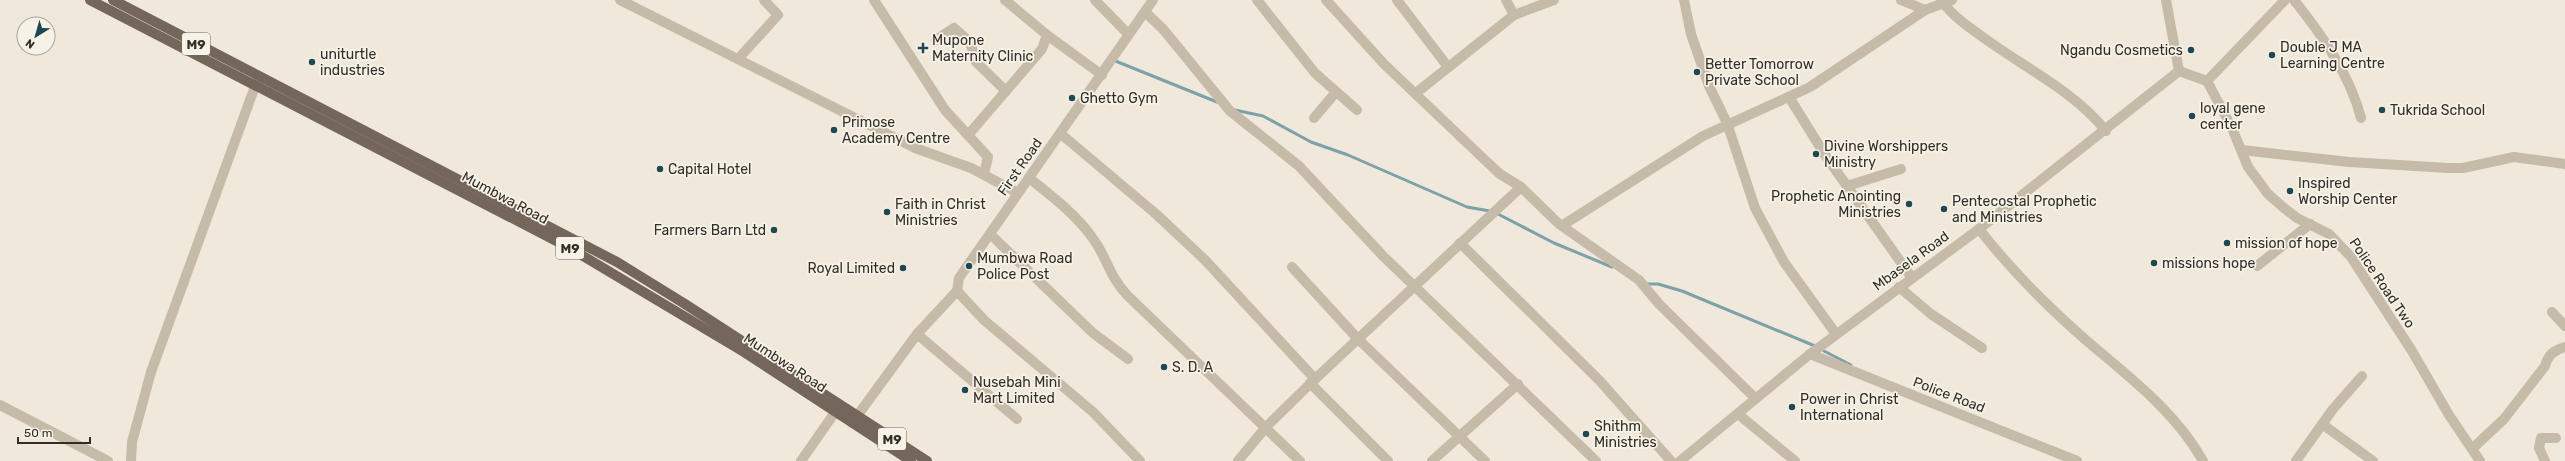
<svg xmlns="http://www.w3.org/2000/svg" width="2565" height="461" font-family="Rubik,sans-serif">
<rect width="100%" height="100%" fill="#efe8db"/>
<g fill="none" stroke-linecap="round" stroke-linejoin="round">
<!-- stream -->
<g stroke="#7da1a9" stroke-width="3">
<path d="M1113,60L1217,102"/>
<path d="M1235,110L1263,116L1311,142L1348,155L1467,207L1490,211"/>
<path d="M1496,213L1554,243L1612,267"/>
<path d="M1646,284H1658L1682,291L1815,346"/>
<path d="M1824,351L1851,365"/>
</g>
<!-- minor -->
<g stroke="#c6baa8" stroke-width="10">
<path d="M620,0L915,148L971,168L1018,193"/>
<path d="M874,0L945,110L988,157L984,174"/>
<path d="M1005,0L1047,35L1102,75"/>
<path d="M1095,0L1128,34"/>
<path d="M1257,0L1315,73L1357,110"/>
<path d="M1326,0L1384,64L1486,161L1500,174L1521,187L1559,224L1639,280L1659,304L1755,398"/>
<path d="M1397,0L1448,67"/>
<path d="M1684,0L1691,34L1709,86L1727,123L1755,208L1784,262L1836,334"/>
<path d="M1901,0L1925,10"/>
<path d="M1941,0C1952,16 1971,29 1987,40C2027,69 2075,92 2106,131"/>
<path d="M2166,0L2179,71"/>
<path d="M2294,0C2322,35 2350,75 2361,118"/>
<path d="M1145,12L1163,29L1230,111L1299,166L1383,256L1596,461"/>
<path d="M1514,15L1554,0"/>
<path d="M936,40L954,28L970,42L976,62L1006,91"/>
<path d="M738,59L778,15L764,0"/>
<path d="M2179,71L2207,81"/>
<path d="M2207,81L2232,128L2248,167L2268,194L2284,208L2297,218L2329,234L2351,257L2412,351L2449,415L2480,461"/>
<path d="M2207,81L2285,0"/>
<path d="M1416,93L1514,15L1506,0"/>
<path d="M1789,97L1825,155L1912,278"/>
<path d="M1314,118L1336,92"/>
<path d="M969,134L1042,49L1047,35"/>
<path d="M1061,134L1156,214L1205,260L1315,379"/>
<path d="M2242,150L2349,162L2448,168H2463L2514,157L2565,164"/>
<path d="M1029,178C1053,197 1077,215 1094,240C1108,260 1109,276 1128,296L1300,461"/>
<path d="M1847,186L1901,169"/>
<path d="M1563,225L1703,136L1810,87L1925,10L1952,0"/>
<path d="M1979,229C2011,270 2048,307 2087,341C2129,377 2175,411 2203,461"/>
<path d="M990,234L1093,333L1128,359"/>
<path d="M1460,243L1599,380L1671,461"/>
<path d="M2257,266L2310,224"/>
<path d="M1292,267L1357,338L1485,461"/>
<path d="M1899,287L1931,314L1982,348"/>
<path d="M957,291L984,320L1093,412L1140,461"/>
<path d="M2552,312L2565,326"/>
<path d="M917,334L1017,419"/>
<path d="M1810,354L2077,461"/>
<path d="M1310,383L1388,461"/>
<path d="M0,405L108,461"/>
<path d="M1738,414L1795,461"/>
<path d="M852,423L917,334L957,291L959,278L1153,0"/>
<path d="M2322,424L2373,461"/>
<path d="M2473,448L2504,419L2545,366C2548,355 2554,350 2565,347"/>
<path d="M131,461L132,442L151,372L258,78"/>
<path d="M801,461L840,405"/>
<path d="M1238,461L1266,427L1315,379L1521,187"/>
<path d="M1432,461L1518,384"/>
<path d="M1680,461L1810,354L1979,229L2179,71"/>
<path d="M2296,461L2333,409L2362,376"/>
<path d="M2545,461L2539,448L2541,438H2556"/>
</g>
<!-- primary -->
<g stroke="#74665a" stroke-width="10">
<path d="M90,0L568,247L744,352L911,461"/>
<path d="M113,0L617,262L685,304L927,461"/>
</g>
</g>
<!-- markers -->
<g fill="#214751" stroke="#f7f2e7" stroke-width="1.5">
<path d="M921 42h4v4h4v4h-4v4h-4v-4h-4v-4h4z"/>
<circle cx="2191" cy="50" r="4"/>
<circle cx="2272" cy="55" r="4"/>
<circle cx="312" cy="62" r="4"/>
<circle cx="1697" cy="72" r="4"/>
<circle cx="1072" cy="98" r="4"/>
<circle cx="2382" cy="110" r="4"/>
<circle cx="2192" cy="116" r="4"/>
<circle cx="834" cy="130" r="4"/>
<circle cx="1816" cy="154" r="4"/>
<circle cx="660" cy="169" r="4"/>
<circle cx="2290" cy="191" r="4"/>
<circle cx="1909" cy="204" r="4"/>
<circle cx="1944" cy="209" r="4"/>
<circle cx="887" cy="212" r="4"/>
<circle cx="774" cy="230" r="4"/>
<circle cx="2227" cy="243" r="4"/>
<circle cx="2154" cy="263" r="4"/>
<circle cx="969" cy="266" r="4"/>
<circle cx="903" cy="268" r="4"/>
<circle cx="1164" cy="367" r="4"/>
<circle cx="965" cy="390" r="4"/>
<circle cx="1792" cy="407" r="4"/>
<circle cx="1586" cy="434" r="4"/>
</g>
<g text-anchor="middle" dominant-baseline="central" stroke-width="3.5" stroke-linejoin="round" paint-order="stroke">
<!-- shield labels -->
<g fill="#f7f2e7" stroke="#6e6861" stroke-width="1">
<rect x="182" y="33" width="28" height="22" rx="3"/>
<rect x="556" y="237" width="28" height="22" rx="3"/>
<rect x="878" y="428" width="28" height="22" rx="3"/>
</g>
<g font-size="13" font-weight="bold" fill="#332d28">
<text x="196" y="44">M9</text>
<text x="570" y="248">M9</text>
<text x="892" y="439">M9</text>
</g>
<!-- poi labels -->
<g font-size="14" fill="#332d28" stroke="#f7f2e7" text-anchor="start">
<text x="932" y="40">Mupone<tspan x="932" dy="16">Maternity Clinic</tspan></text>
<text x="2280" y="47">Double J MA<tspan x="2280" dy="16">Learning Centre</tspan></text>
<text x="2183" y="50" text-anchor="end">Ngandu Cosmetics</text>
<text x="320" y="54">uniturtle<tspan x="320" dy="16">industries</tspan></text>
<text x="1705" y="64">Better Tomorrow<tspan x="1705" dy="16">Private School</tspan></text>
<text x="1080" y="98">Ghetto Gym</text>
<text x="2200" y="108">loyal gene<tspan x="2200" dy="16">center</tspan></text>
<text x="2390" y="110">Tukrida School</text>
<text x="842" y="122">Primose<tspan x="842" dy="16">Academy Centre</tspan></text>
<text x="1824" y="146">Divine Worshippers<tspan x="1824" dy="16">Ministry</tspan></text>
<text x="668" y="169">Capital Hotel</text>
<text x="2298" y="183">Inspired<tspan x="2298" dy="16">Worship Center</tspan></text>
<text x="1901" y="196" text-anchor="end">Prophetic Anointing<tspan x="1901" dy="16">Ministries</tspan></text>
<text x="1952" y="201">Pentecostal Prophetic<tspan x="1952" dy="16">and Ministries</tspan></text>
<text x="895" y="204">Faith in Christ<tspan x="895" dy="16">Ministries</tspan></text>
<text x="766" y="230" text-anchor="end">Farmers Barn Ltd</text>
<text x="2235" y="243">mission of hope</text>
<text x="977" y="258">Mumbwa Road<tspan x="977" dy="16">Police Post</tspan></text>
<text x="2162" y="263">missions hope</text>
<text x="895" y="268" text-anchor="end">Royal Limited</text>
<text x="1172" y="367">S. D. A</text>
<text x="973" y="382">Nusebah Mini<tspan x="973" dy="16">Mart Limited</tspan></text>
<text x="1800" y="399">Power in Christ<tspan x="1800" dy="16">International</tspan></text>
<text x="1594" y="426">Shithm<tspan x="1594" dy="16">Ministries</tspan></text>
</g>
<!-- street labels -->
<g font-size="14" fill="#332d28" stroke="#f7f2e7">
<text transform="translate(1020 167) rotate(-55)">First Road</text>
<text transform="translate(505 198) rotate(28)">Mumbwa Road</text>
<text transform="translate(1911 261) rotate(-36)">Mbasela Road</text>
<text transform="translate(2382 283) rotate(56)">Police Road Two</text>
<text transform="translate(785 363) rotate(33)">Mumbwa Road</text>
<text transform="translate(1949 395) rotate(21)">Police Road</text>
</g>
</g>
<!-- north arrow -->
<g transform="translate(36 36) rotate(217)"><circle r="19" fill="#f7f2e7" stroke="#a9a39b"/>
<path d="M0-3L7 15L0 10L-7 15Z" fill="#214751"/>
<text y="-6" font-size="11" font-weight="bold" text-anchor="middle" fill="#332d28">N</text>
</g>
<!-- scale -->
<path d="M18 437v6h72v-6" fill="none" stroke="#332d28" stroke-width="2"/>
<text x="24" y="437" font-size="12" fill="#332d28" stroke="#f7f2e7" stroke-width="3" paint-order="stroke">50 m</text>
</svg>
